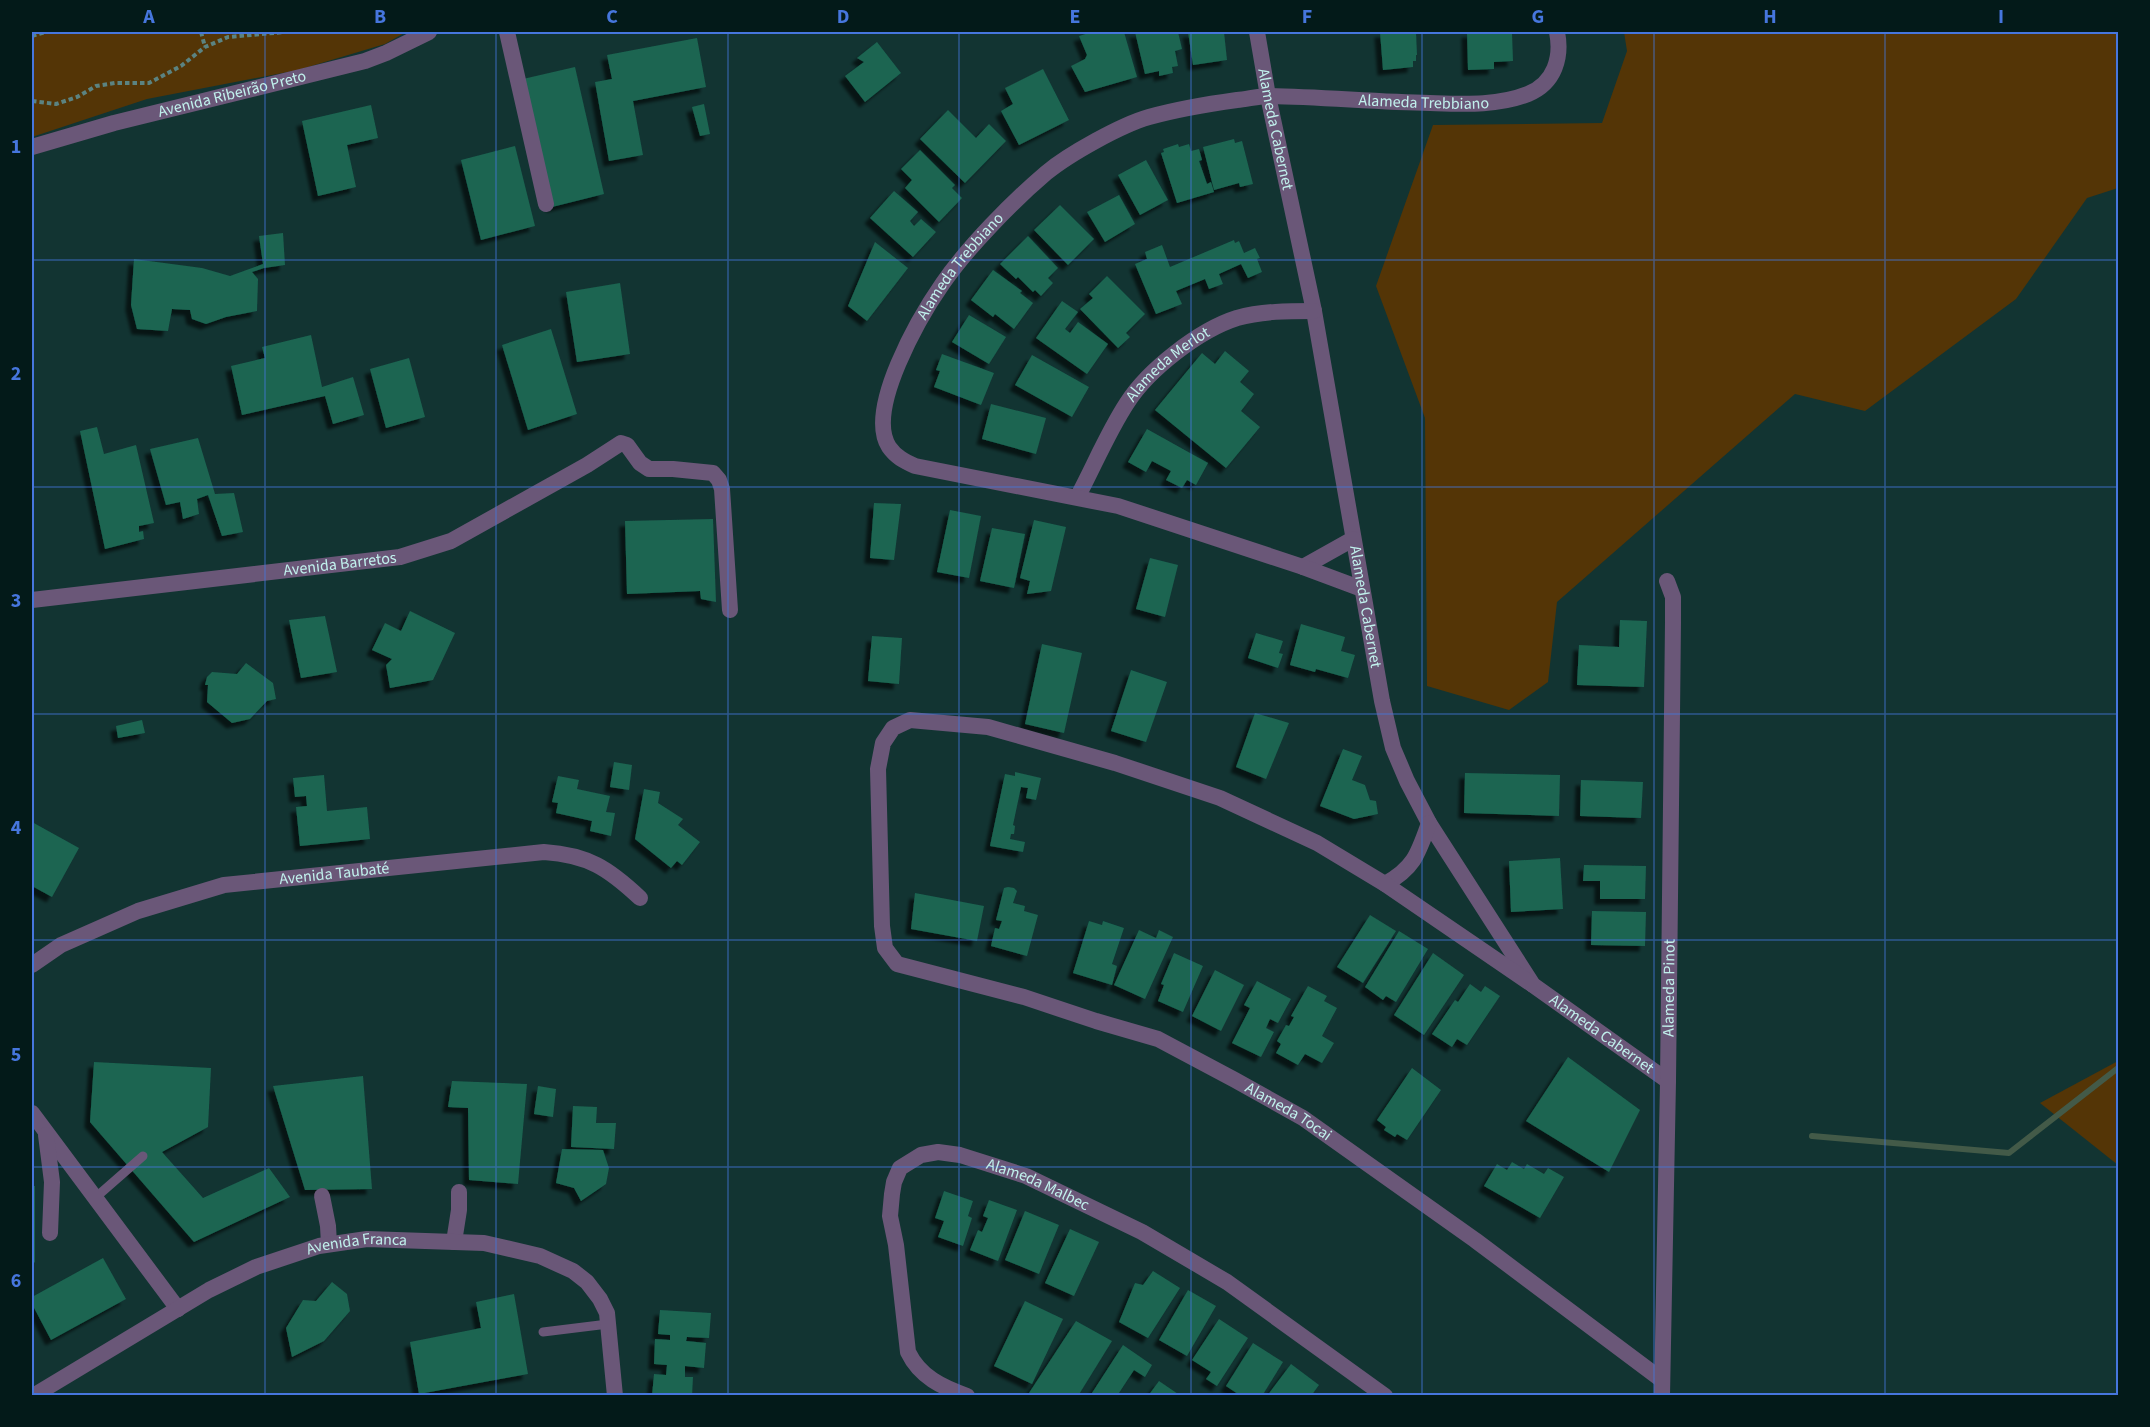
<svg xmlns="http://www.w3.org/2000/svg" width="2150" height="1427" font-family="'Source Sans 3',sans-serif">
<defs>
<filter id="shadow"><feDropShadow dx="-5.5" dy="5.5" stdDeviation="1.5" flood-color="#0009"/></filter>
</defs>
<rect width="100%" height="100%" fill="#123432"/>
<!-- green -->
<g fill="#543506">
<path d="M32,32H406L385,44L298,70L147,99L32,137Z"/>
<path d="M1624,32H2118V188L2087,198L2016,299L1865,411L1795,394L1557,602L1548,682L1509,710L1427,686L1425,418L1376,286L1433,125L1602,123L1627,51Z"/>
<path d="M2118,1061V1165L2040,1103Z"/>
</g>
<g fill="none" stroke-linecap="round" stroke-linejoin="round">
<!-- stream -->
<path stroke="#435a48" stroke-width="6" d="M1812,1136L2009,1153L2118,1068"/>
</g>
<!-- building -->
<g fill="#1b6551" filter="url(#shadow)">
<path d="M1092,32H1124L1137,77L1085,92L1071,66L1085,59L1087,55L1079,36Z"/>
<path d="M1135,32H1178L1182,49L1175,51L1178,66L1172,67L1173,73L1159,76V71L1145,74Z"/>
<path d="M1188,32H1224L1227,60L1193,65Z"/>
<path d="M1380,32H1416L1417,55H1416V61H1413V67L1383,70Z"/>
<path d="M1467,32L1512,33L1513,61L1494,62V69L1468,70Z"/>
<path d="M697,38L706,87L633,101L643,155L609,161L595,82L612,79L607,55Z"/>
<path d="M877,42L901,73L865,102L845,76L864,62L857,58Z"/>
<path d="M575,67L604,194L552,207L523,79Z"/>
<path d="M1043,69L1069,120L1019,145L1001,111L1013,104L1005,88Z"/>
<path d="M704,104L710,134L700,136L692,107Z"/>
<path d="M371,105L378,138L347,145L356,187L318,196L302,121Z"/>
<path d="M948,110L976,138L989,124L1006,141L965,183L920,139Z"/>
<path d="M1234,139L1235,143L1242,141L1253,184L1240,187L1239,183L1214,190L1203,147Z"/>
<path d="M1178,144L1179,147L1189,144L1191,151L1199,149L1202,160L1199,161L1207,184L1211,182L1214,192L1177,203L1161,153L1164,152L1163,149Z"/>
<path d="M515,146L535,226L481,240L461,160Z"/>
<path d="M920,150L955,185L952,188L962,198L939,222L905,188L912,180L901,169Z"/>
<path d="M1146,160L1168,200L1140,215L1118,175Z"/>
<path d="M894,191L918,212L910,221L914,226L921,219L936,232L913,257L870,218Z"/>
<path d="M1119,195L1135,224L1105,242L1087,212Z"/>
<path d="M1060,205L1094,239L1068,265L1034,230Z"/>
<path d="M283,233L285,265L264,268L252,272L258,279L257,311L226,317L206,324L192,319L190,310L172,309L168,331L137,329L131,305L134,259L202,268L230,276L263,264L259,236Z"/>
<path d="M1028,236L1058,268L1048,278L1053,283L1041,296L1035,290L1033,292L1018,277L1016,279L1000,264Z"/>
<path d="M1234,240L1235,243L1239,241L1244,253L1255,248L1260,258L1257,259L1262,272L1248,278L1241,264L1219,274L1223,284L1209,289L1205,279L1176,291L1182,304L1156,314L1135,264L1147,259L1145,252L1162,245L1170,267Z"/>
<path d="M875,242L908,268L867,321L848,306Z"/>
<path d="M993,270L1022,291L1020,293L1033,303L1014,329L995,314L993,317L971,300Z"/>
<path d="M1107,276L1145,314L1126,333L1130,337L1118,348L1080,309L1093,298L1089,294Z"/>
<path d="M620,283L630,354L577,362L566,292Z"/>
<path d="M1062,301L1078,312L1065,329L1070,333L1078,322L1108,344L1087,374L1036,338Z"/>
<path d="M969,315L1006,337L989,364L952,342Z"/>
<path d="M551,329L577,414L528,430L502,345Z"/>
<path d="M311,335L322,387L353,377L364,415L333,424L325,396L242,415L231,366L265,358L262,347Z"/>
<path d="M1225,351L1249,371L1240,382L1254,394L1241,411L1260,427L1226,468L1155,410L1202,353L1215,364Z"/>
<path d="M942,354L994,373L981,405L934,387L940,371L936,370Z"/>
<path d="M1032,355L1089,387L1072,417L1015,385Z"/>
<path d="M409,358L425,417L386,428L370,369Z"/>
<path d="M991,404L1046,418L1036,454L982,439Z"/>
<path d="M97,427L104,454L136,445L154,523L139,526V532L143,531L144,539L105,549L80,431Z"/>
<path d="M1147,429L1208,463L1196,485L1187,480L1182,488L1166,480L1171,471L1152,461L1146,472L1128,462Z"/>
<path d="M198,438L215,494L234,493L243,532L222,536L208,495L197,499L199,514L183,519L180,502L166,505L150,449Z"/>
<path d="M874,503L901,504L894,560L870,558Z"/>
<path d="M950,510L981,516L969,578L937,572Z"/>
<path d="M713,519L716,602L701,599L700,591L627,594L625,521Z"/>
<path d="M1034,520L1066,527L1051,591L1027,594L1030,581L1020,578Z"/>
<path d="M992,528L1025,534L1014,588L980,581Z"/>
<path d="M1150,558L1178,565L1165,617L1136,609Z"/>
<path d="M410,611L455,633L433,680L390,688L386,665L392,659L372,650L385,623L401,631Z"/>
<path d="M325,616L337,672L301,678L289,620Z"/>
<path d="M1620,620L1647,621L1644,687L1577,685L1579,645L1619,647Z"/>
<path d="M1301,624L1345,637L1341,651L1355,655L1348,678L1316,669L1315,672L1290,665Z"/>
<path d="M1256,633L1283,641L1279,653L1283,654L1278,668L1248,658Z"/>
<path d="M872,636L902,638L899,684L868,681Z"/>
<path d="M1042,644L1082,653L1064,733L1025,724Z"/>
<path d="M246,663L273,683L276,699L267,701L250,719L232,723L207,702L208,685H205L207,677L212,672L237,674Z"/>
<path d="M1131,670L1167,682L1146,742L1111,731Z"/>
<path d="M1255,713L1289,723L1266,779L1236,767Z"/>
<path d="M142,720L145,733L118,738L116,726Z"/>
<path d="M1343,749L1362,756L1352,780L1365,785L1370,800L1376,801L1378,814L1354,819L1320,806Z"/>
<path d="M614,762L632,765L629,790L610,787Z"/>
<path d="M1015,772L1041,778L1036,800L1026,798L1028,788L1021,787L1013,825L1015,826L1014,834H1011L1010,839L1025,842L1023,852L990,846L1005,774L1015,776Z"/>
<path d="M1465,773L1560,775L1559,816L1464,813Z"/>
<path d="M324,775L327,811L367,807L370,839L300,846L296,807L307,806L306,796L295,797L293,778Z"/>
<path d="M558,776L579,780L577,789L610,796L606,812L615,813L611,836L590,831L592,821L556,813L558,803L552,802Z"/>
<path d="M1581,780L1643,782L1641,818L1580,816Z"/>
<path d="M644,789L660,792L658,803L683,819L678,825L700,842L682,865L677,861L671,868L635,839Z"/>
<path d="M32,822L79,848L52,897L32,886Z"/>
<path d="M1560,858L1563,909L1511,912L1509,861Z"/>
<path d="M1584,865L1646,866L1645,899H1600V881H1583Z"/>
<path d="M1008,887L1014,888L1017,891L1013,903L1025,906L1024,911L1038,915L1027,956L991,946L995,928L999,929L1002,921L996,920L1004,888Z"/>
<path d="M915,893L984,906L977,941L911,929Z"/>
<path d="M1592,911L1646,912L1645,946L1591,945Z"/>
<path d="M1370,915L1396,931L1363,983L1337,967Z"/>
<path d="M1089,921L1102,925L1103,921L1124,928L1112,964L1117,966L1112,985L1073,973Z"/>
<path d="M1139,930L1156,938L1159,930L1173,937L1145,999L1114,985Z"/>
<path d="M1399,931L1428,949L1396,1002L1386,996L1383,1000L1365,987Z"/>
<path d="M1174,953L1203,966L1183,1012L1158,1001L1164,985L1161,984Z"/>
<path d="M1433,953L1464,975L1424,1035L1394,1015Z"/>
<path d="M1215,970L1244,985L1221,1031L1192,1016Z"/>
<path d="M1257,981L1291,999L1278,1023L1270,1019L1266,1028L1274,1032L1261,1057L1232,1043L1250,1008L1244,1005Z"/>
<path d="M1470,984L1481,992L1485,986L1500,996L1467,1045L1457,1039L1452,1047L1432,1034L1455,1000L1458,1002Z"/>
<path d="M1308,986L1327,996L1324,1001L1337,1008L1322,1036L1334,1043L1322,1063L1305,1054L1298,1065L1276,1053L1281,1044L1277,1041L1286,1025L1289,1026L1294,1017L1291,1016Z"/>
<path d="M1568,1057L1640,1110L1609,1172L1526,1121Z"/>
<path d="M94,1062L211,1068L208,1127L162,1152L203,1198L269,1168L290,1197L194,1242L90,1122Z"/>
<path d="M1412,1068L1441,1090L1407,1140L1397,1134L1395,1137L1384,1130L1386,1127L1377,1120Z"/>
<path d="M363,1076L372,1189L305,1190L273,1086Z"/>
<path d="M452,1081L527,1084L518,1184L469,1180L468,1108L448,1107Z"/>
<path d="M538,1086L556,1089L553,1117L534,1114Z"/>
<path d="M573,1106L597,1107L596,1123H616L614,1149L571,1147Z"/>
<path d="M562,1149L603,1150L609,1168L606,1184L581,1201L574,1188L556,1183Z"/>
<path d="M1512,1162L1524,1169L1527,1164L1544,1174L1548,1168L1564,1177L1540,1218L1484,1186L1497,1164L1507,1170Z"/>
<path d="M32,1186H35V1262L32,1265Z"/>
<path d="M944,1191L973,1201L968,1216L972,1218L963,1246L938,1237L944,1221L935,1218Z"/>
<path d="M989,1200L1017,1210L998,1261L970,1250L978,1230L982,1232L988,1218L983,1216Z"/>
<path d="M1025,1211L1059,1225L1039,1274L1005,1260Z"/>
<path d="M1070,1229L1099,1242L1074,1296L1045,1283Z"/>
<path d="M103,1258L126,1299L51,1340L32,1304V1297Z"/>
<path d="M1153,1271L1180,1288L1148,1338L1119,1322L1135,1283L1143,1285Z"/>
<path d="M332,1282L347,1294L350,1311L324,1341L292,1357L286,1328L303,1300L316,1301Z"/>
<path d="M1188,1290L1216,1306L1187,1356L1159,1340Z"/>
<path d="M514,1294L528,1374L419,1394L410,1342L481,1328L476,1302Z"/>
<path d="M1025,1301L1063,1319L1032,1384L994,1366Z"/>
<path d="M660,1310L711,1313L709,1338L687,1337L686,1341L706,1343L704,1368L685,1366V1377H693L692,1396H652L654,1374L666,1375L667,1365L654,1364L655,1339L670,1340V1335L658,1334Z"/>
<path d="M1219,1319L1248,1338L1217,1386L1206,1379L1211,1372L1192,1360Z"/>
<path d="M1076,1321L1112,1341L1078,1396H1027Z"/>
<path d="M1253,1343L1283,1362L1262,1396H1241L1226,1386Z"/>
<path d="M1123,1345L1152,1365L1145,1377L1134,1370L1117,1396H1090Z"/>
<path d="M1291,1364L1319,1385L1311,1396H1267Z"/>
<path d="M1159,1381L1181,1396H1148Z"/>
</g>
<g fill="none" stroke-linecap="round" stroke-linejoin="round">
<!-- path -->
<g stroke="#5b8381" stroke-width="4" stroke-dasharray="4.5 3" stroke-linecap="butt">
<path d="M201,32L205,47"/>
<path d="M32,36L45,32"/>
<path d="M32,101L56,104L77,97L96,86L115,83H149L181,66L205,47L228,37L284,32"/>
</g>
<!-- service -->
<g stroke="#6a5778" stroke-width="9">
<path d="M95,1198L143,1156"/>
<path d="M543,1332L608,1324"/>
</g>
<!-- minor -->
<g stroke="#6a5778" stroke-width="16">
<path d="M507,32L546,204"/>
<path id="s1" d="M1257,32L1268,96L1314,311L1382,701L1393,748L1407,781L1429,823L1533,985L1668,1081"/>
<path id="s2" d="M32,147L114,123L365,61L386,53L429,32"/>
<path id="s3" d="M1078,496C1094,466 1108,432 1127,403C1148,370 1199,330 1237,318C1262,311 1289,311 1314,311"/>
<path d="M1303,567L1353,539"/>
<path id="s4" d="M1362,589L1303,567L1118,506L915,466C904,461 896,457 889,447C865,410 920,316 943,283C968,247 1012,202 1046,173C1069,154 1121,125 1149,117C1178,109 1208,104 1237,100C1248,99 1259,96 1270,96C1323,97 1377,102 1430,103C1463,104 1498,106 1528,94C1555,83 1562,57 1557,32"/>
<path id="s5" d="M32,600L400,557L451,541L587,465L621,443L627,445L640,463L649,469H673L713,473L719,480L722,489L730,610"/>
<path d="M1385,884C1414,868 1418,854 1429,823"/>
<path id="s6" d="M32,965L61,945L138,911L224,885L544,852C588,855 608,868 640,898"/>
<path id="s7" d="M1533,985L1385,884L1317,843L1220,798L1115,763L988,727L910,720L893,728L883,743L878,769L882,926L885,948L897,964L1024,997L1096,1021L1158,1039L1235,1080L1303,1118L1475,1240L1662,1380"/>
<path d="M32,1113L178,1309"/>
<path d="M46,1135L52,1182L50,1233"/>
<path d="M322,1196L328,1226L329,1244"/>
<path d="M454,1242L459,1210V1192"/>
<path id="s8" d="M33,1396L209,1290L256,1267L319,1246L367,1239L484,1243L540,1256L573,1271L587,1282L600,1299L607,1313L615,1396"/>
<path id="s9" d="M967,1396C942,1387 920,1377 908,1352L896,1245L890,1216L892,1194L894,1182L900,1168L921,1155L938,1152L960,1155L1026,1176L1142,1232L1227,1282L1385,1396"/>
<path id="s10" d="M1662,1396L1668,1081L1673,622V597L1667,581"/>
</g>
</g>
<!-- grid -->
<path fill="none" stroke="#4676dd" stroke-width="1.5" stroke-opacity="0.55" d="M265,32V1396M496,32V1396M728,32V1396M959,32V1396M1191,32V1396M1422,32V1396M1654,32V1396M1885,32V1396M32,260H2118M32,487H2118M32,714H2118M32,940H2118M32,1167H2118"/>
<g text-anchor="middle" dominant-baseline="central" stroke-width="6" stroke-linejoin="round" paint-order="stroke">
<!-- street labels -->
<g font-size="16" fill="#c0f0ec" stroke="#031a19">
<text stroke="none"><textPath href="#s2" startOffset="207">Avenida Ribeirão Preto</textPath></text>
<text stroke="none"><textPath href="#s4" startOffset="1222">Alameda Trebbiano</textPath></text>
<text stroke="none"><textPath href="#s1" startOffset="99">Alameda Cabernet</textPath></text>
<text stroke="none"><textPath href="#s4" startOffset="700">Alameda Trebbiano</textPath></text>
<text stroke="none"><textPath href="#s3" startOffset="162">Alameda Merlot</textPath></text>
<text stroke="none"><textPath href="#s5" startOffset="310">Avenida Barretos</textPath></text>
<text stroke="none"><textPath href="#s1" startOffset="585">Alameda Cabernet</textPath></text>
<text stroke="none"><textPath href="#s6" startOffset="320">Avenida Taubaté</textPath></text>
<text stroke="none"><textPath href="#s10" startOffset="408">Alameda Pinot</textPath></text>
<text stroke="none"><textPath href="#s1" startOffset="1089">Alameda Cabernet</textPath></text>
<text stroke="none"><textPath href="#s7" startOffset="1370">Alameda Tocai</textPath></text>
<text stroke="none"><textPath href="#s9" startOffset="410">Alameda Malbec</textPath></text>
<text stroke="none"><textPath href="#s8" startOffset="362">Avenida Franca</textPath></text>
</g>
</g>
<!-- border -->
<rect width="2150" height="1427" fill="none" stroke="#031a19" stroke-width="66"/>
<rect x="33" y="33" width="2084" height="1361" fill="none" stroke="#4676dd" stroke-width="2"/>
<g font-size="20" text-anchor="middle" font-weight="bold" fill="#4676dd">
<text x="149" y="23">A</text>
<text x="380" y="23">B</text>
<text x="612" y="23">C</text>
<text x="843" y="23">D</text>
<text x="1075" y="23">E</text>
<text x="1307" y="23">F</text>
<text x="1538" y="23">G</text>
<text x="1770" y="23">H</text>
<text x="2001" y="23">I</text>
<text x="16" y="153">1</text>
<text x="16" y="380">2</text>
<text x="16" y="607">3</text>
<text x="16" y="834">4</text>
<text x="16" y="1061">5</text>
<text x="16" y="1287">6</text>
</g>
</svg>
